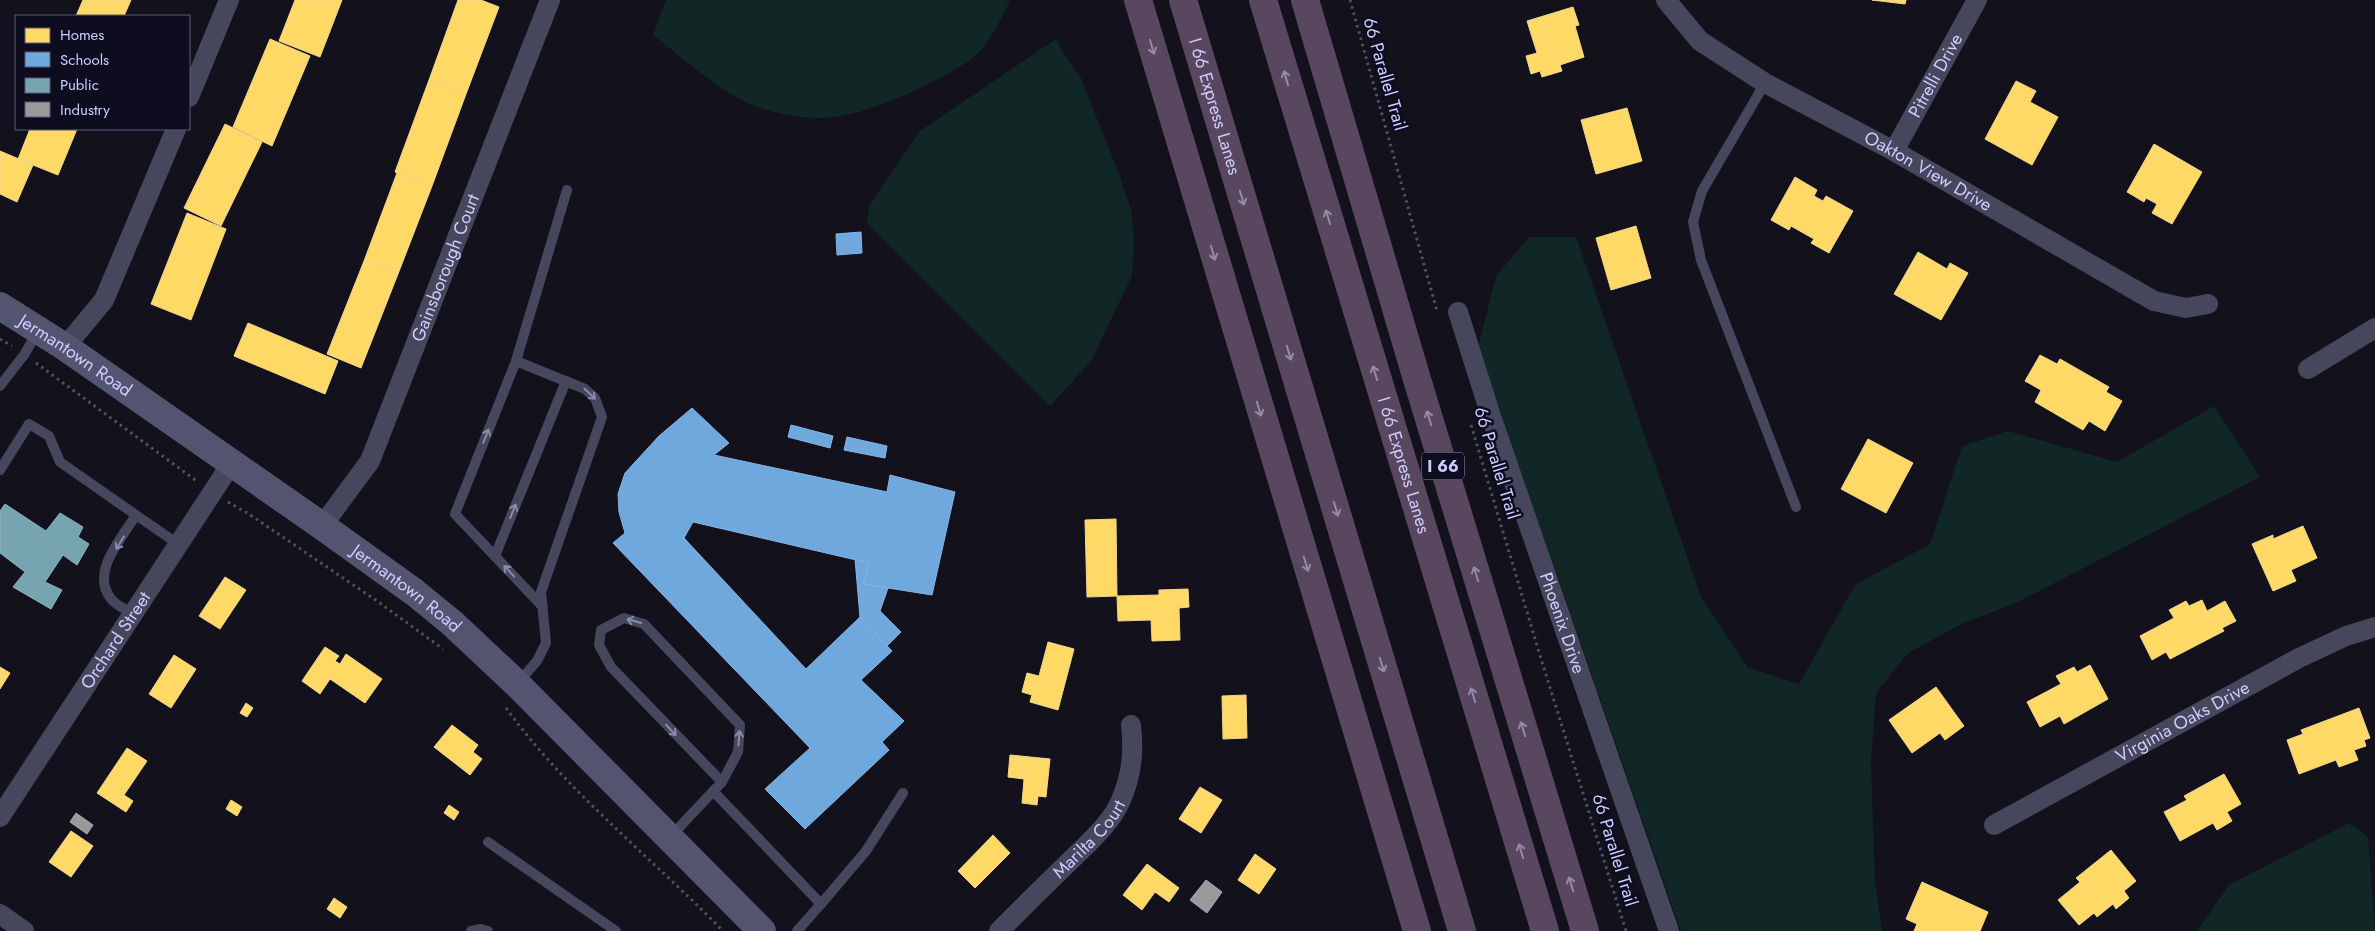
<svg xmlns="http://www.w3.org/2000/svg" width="2375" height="931" font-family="Jost,sans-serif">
<rect width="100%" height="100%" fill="#12111c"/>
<!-- green -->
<g fill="#102725">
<path d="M666,0H1010C1004,15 986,48 974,57C947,78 879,109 846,115C821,121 791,117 767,110C727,100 686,60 653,35Z"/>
<path d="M1056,39L1065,56L1081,78L1119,174L1132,213L1134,247L1132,276L1091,361L1050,406L867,223L869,206L920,131Z"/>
<path d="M1529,237H1576L1701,597L1747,667L1799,684L1855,585L1930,544L1962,446L2008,431L2117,462L2214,406L2260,477L2016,603L1963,623L1908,653L1876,693L1871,762L1875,882L1882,931H1681L1478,348L1496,276Z"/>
<path d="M2349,823L2368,837L2375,931H2197L2229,885Z"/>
</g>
<!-- homes -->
<g fill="#ffd966" stroke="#f0d594">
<path d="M83,0H131L124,16H76Z"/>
<path d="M295,0H342L320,57L279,41Z"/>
<path d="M458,0H481L499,7L466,94L429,80Z"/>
<path d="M1872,0H1906L1905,4Z"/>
<path d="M1573,7L1579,25L1575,26L1584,57L1560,65L1562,71L1542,77L1540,71L1531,74L1526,56L1537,53L1527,21Z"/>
<path d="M270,39L310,56L272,146L233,127Z"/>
<path d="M429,80L466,94L432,186L395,172Z"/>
<path d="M2016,81L2036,91L2030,102L2058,117L2032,165L1985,139Z"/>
<path d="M1627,108L1642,161L1596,174L1581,120Z"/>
<path d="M225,124L262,142L221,226L184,208Z"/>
<path d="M30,129H77L58,175L18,159Z"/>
<path d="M2154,144L2202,172L2172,224L2152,213L2157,204L2146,198L2144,202L2127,192Z"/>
<path d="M0,151L33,165L17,202L0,194Z"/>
<path d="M397,173L432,186L398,274L364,261Z"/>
<path d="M1795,177L1817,190L1814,196L1823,201L1826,196L1853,211L1829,253L1811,243L1814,239L1791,226L1789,230L1771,220Z"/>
<path d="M187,213L226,229L191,320L151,304Z"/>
<path d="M1636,226L1651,278L1611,290L1596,238Z"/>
<path d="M1918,252L1947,269L1950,263L1968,273L1941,320L1894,294Z"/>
<path d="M364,261L398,274L361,368L327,354Z"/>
<path d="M248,323L338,361L325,394L234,356Z"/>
<path d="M2040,355L2057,364L2060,359L2109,387L2106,392L2122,401L2105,431L2089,421L2083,430L2035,402L2041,390L2025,381Z"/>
<path d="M1868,439L1913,463L1886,513L1841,489Z"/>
<path d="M1116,519L1117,596L1087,597L1085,520Z"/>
<path d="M2303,526L2317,558L2291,570L2296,581L2273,591L2252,544L2273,535V539Z"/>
<path d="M225,577L246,590L220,629L199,616Z"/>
<path d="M1188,589L1189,607L1179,608L1180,640L1152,641L1151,620L1118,621L1117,596L1159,595V590Z"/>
<path d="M2202,600L2207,611L2225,601L2236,621L2222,628L2224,631L2170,659L2166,652L2152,660L2140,636L2174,618L2169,610L2186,601L2189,606Z"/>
<path d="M1048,642L1074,649L1058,710L1030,702L1032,695L1022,692L1027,673L1039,676Z"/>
<path d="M325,647L339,656L335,661L340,664L346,654L382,679L365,703L330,679L320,694L302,681Z"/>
<path d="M174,655L196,669L171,708L149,694Z"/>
<path d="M2090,665L2108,699L2064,724L2060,716L2040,727L2027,702L2061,684L2056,676L2074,667L2077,672Z"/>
<path d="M0,667L10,673L0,689Z"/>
<path d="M1936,687L1964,726L1945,740L1940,733L1912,753L1889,720Z"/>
<path d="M1246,695L1247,738L1223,739L1222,696Z"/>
<path d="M246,703L253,708L247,717L240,713Z"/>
<path d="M2359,708L2370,738L2364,740L2366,746L2354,750L2358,760L2339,767L2336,760L2299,774L2287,740L2303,734L2301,730Z"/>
<path d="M452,725L478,745L473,752L482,759L470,775L434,747Z"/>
<path d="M127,748L147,761L124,795L133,801L126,812L97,793Z"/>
<path d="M1010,755L1050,759L1046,797L1038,796L1037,805L1022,803L1024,779L1008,777Z"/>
<path d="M2224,774L2241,804L2227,812L2232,821L2217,830L2213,823L2180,841L2164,812L2187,800L2184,796Z"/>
<path d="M1200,787L1222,800L1201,833L1179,819Z"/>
<path d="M231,800L242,807L237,816L226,809Z"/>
<path d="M449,805L459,812L454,820L444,813Z"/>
<path d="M71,831L93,846L71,877L49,862Z"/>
<path d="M993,835L1010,853L975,888L958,871Z"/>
<path d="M2111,850L2136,881L2124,891L2129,898L2116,909L2113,904L2097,917L2094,913L2079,925L2058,900L2080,882L2076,878Z"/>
<path d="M1255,854L1276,869L1259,894L1238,880Z"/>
<path d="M1147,864L1179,888L1169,902L1155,892L1142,910L1123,895Z"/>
<path d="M1922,882L1988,912L1980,931H1914L1917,924L1906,919Z"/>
<path d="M334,898L347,907L340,918L327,909Z"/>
</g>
<!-- schools -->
<g fill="#6fa8dc" stroke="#8bb3e6">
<path d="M861,232L862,253L837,255L836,234Z"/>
<path d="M692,408L729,443L714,455L887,492L890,475L955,492L932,595L863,584L869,563L693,522L684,538L806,669L860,617L892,651L861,680L904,721L882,742L889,750L805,829L765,789L810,748L613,543L625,533L619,512L618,494L625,473L659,436Z"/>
<path d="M791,425L833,436L830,448L788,437Z"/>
<path d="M847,437L887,446L885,458L844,450Z"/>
<path d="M855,559L869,563L863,584L888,588L880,611L901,632L887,646L860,617Z"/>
</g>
<!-- public -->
<path fill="#76a5af" stroke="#90b1c7" d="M5,504L46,531L60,513L83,527L78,537L89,544L77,565L63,555L45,582L62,590L51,609L13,587L25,572L0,553V511Z"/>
<!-- industry -->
<g fill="#999" stroke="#a9a8b7">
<path d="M76,813L93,825L87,834L70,822Z"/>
<path d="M1206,880L1222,892L1207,913L1190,900Z"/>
</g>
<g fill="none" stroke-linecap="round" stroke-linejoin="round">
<!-- path -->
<g stroke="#475761" stroke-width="3" stroke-dasharray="2.5 4" stroke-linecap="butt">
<path d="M1350,0L1437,311"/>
<path d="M0,339L12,346"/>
<path d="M36,363L198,482"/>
<path d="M1471,425L1542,662L1626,931"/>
<path d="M228,502L249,514L377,601L443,649"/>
<path d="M506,708C566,791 652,858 723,931"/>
</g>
<!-- service -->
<g stroke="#46475c" stroke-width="10">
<path d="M1765,83L1702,191L1693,222L1701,260L1796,507"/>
<path d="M516,361L567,190"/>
<path d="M0,386L24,355L38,331"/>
<path d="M0,470L29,424L49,436L60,462L136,515"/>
<path d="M495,556L566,381"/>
<path d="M133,614C127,610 118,606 113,601C88,574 121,540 136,515L178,544"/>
<path d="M517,684L537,661L546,643L541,592L602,417L595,398L585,389L516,361L455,514L543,607"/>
<path d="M713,791L821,904L866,851L903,793"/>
<path d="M670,837L722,782L738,752L740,725L644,624L624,618L601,630L599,645L611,667L722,782"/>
<path d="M488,842L616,931"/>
<path d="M471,931L481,929L488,931"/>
<path d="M797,931L821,904"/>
</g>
<!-- minor -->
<g stroke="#46475c" stroke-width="20">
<path id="s1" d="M1666,0L1700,41L1765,83L1894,151L2154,301L2186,308L2208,304"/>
<path d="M189,97L229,0"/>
<path id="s2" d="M1894,151L1977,0"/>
<path id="s3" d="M1458,312L1490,413L1669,931"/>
<path d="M65,347L104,300L176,129"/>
<path d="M2308,369L2375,328"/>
<path id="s4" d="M322,526L370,461L550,0"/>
<path id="s5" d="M0,817L231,464"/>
<path id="s6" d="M1994,825L2299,658L2346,636L2375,627"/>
<path d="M0,914L24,931"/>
<path id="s7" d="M999,931C1022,908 1046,884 1070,861C1088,843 1111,824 1121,800C1132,774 1134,752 1131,725"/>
</g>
<!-- secondary -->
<path stroke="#535470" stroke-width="28" id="s8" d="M0,306L65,347L322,526L414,592L452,623L517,684L762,931"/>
<!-- motorway -->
<g stroke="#59475f" stroke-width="28">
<path d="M1138,0L1417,931"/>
<path id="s9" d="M1183,0L1462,931"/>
<path id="s10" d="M1263,0L1545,931"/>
<path d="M1305,0L1416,376L1585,931"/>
</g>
</g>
<!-- one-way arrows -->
<defs><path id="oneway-shaft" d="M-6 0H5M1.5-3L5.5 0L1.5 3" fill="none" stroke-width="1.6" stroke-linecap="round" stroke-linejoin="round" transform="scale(1.25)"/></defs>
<g stroke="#938aae">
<use href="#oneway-shaft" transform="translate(1152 47) rotate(74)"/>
<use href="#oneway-shaft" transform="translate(1286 78) rotate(-106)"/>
<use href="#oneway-shaft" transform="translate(1242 198) rotate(73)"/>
<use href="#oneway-shaft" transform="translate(1328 217) rotate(-107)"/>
<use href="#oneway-shaft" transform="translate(1213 253) rotate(74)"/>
<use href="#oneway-shaft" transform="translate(1289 353) rotate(73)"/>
<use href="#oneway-shaft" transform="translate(1375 373) rotate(-107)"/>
<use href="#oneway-shaft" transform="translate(1259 409) rotate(73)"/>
<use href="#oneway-shaft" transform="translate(1429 418) rotate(-107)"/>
<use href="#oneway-shaft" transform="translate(1336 509) rotate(73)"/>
<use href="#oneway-shaft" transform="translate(1306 564) rotate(73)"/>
<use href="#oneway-shaft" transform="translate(1476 574) rotate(-107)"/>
<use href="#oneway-shaft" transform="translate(1382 665) rotate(73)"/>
<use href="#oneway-shaft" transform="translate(1473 695) rotate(-107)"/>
<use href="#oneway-shaft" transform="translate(1523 729) rotate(-107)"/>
<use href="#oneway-shaft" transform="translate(1521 851) rotate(-107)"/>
<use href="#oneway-shaft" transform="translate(1571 884) rotate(-107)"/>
</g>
<g stroke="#8a8aad">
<use href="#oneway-shaft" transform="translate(590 394) rotate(44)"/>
<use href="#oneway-shaft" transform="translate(486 436) rotate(-68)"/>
<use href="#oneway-shaft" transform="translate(513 511) rotate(-68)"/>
<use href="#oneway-shaft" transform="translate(120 543) rotate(121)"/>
<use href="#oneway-shaft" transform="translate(509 571) rotate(-133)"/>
<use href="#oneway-shaft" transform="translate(634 621) rotate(-164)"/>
<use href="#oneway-shaft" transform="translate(671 730) rotate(47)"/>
<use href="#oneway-shaft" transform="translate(739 738) rotate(-85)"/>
</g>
<g text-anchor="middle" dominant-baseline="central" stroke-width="5" stroke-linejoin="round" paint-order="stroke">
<!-- shield labels -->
<rect fill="#0e0d20" stroke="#9493bb" stroke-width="1" x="1422" y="452.5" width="42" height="27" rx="4"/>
<g font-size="16" font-weight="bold" fill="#cdccfe">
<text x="1443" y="466">I 66</text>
</g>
<!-- street labels -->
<g font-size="18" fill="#cdccfe" stroke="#0e0d20">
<text transform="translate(1385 74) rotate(74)">66 Parallel Trail</text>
<text stroke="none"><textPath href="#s2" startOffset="86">Pitrelli Drive</textPath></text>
<text stroke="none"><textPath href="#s9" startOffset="111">I 66 Express Lanes</textPath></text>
<text stroke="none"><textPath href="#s1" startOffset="316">Oakton View Drive</textPath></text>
<text stroke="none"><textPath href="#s4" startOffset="288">Gainsborough Court</textPath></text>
<text stroke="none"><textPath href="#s8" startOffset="90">Jermantown Road</textPath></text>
<text transform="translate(1497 463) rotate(73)">66 Parallel Trail</text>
<text stroke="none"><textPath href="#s10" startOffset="486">I 66 Express Lanes</textPath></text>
<text stroke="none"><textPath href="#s8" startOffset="495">Jermantown Road</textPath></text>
<text stroke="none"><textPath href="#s3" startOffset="328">Phoenix Drive</textPath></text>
<text stroke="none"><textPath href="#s5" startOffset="211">Orchard Street</textPath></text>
<text stroke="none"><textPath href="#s6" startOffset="215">Virginia Oaks Drive</textPath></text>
<text stroke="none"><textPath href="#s7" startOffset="129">Marilta Court</textPath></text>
<text transform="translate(1615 850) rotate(73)">66 Parallel Trail</text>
</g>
</g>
<!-- legend -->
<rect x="15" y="15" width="175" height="115" fill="#0e0d20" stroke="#5a5979"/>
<rect x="25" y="28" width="25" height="15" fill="#ffd966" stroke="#5a5979"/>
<text x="60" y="40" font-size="15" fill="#cdccfe">Homes</text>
<rect x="25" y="52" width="25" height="15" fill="#6fa8dc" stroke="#5a5979"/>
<text x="60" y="65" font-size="15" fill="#cdccfe">Schools</text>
<rect x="25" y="78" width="25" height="15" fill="#76a5af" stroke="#5a5979"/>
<text x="60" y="90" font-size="15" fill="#cdccfe">Public</text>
<rect x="25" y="102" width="25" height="15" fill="#999999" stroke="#5a5979"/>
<text x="60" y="115" font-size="15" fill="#cdccfe">Industry</text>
</svg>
